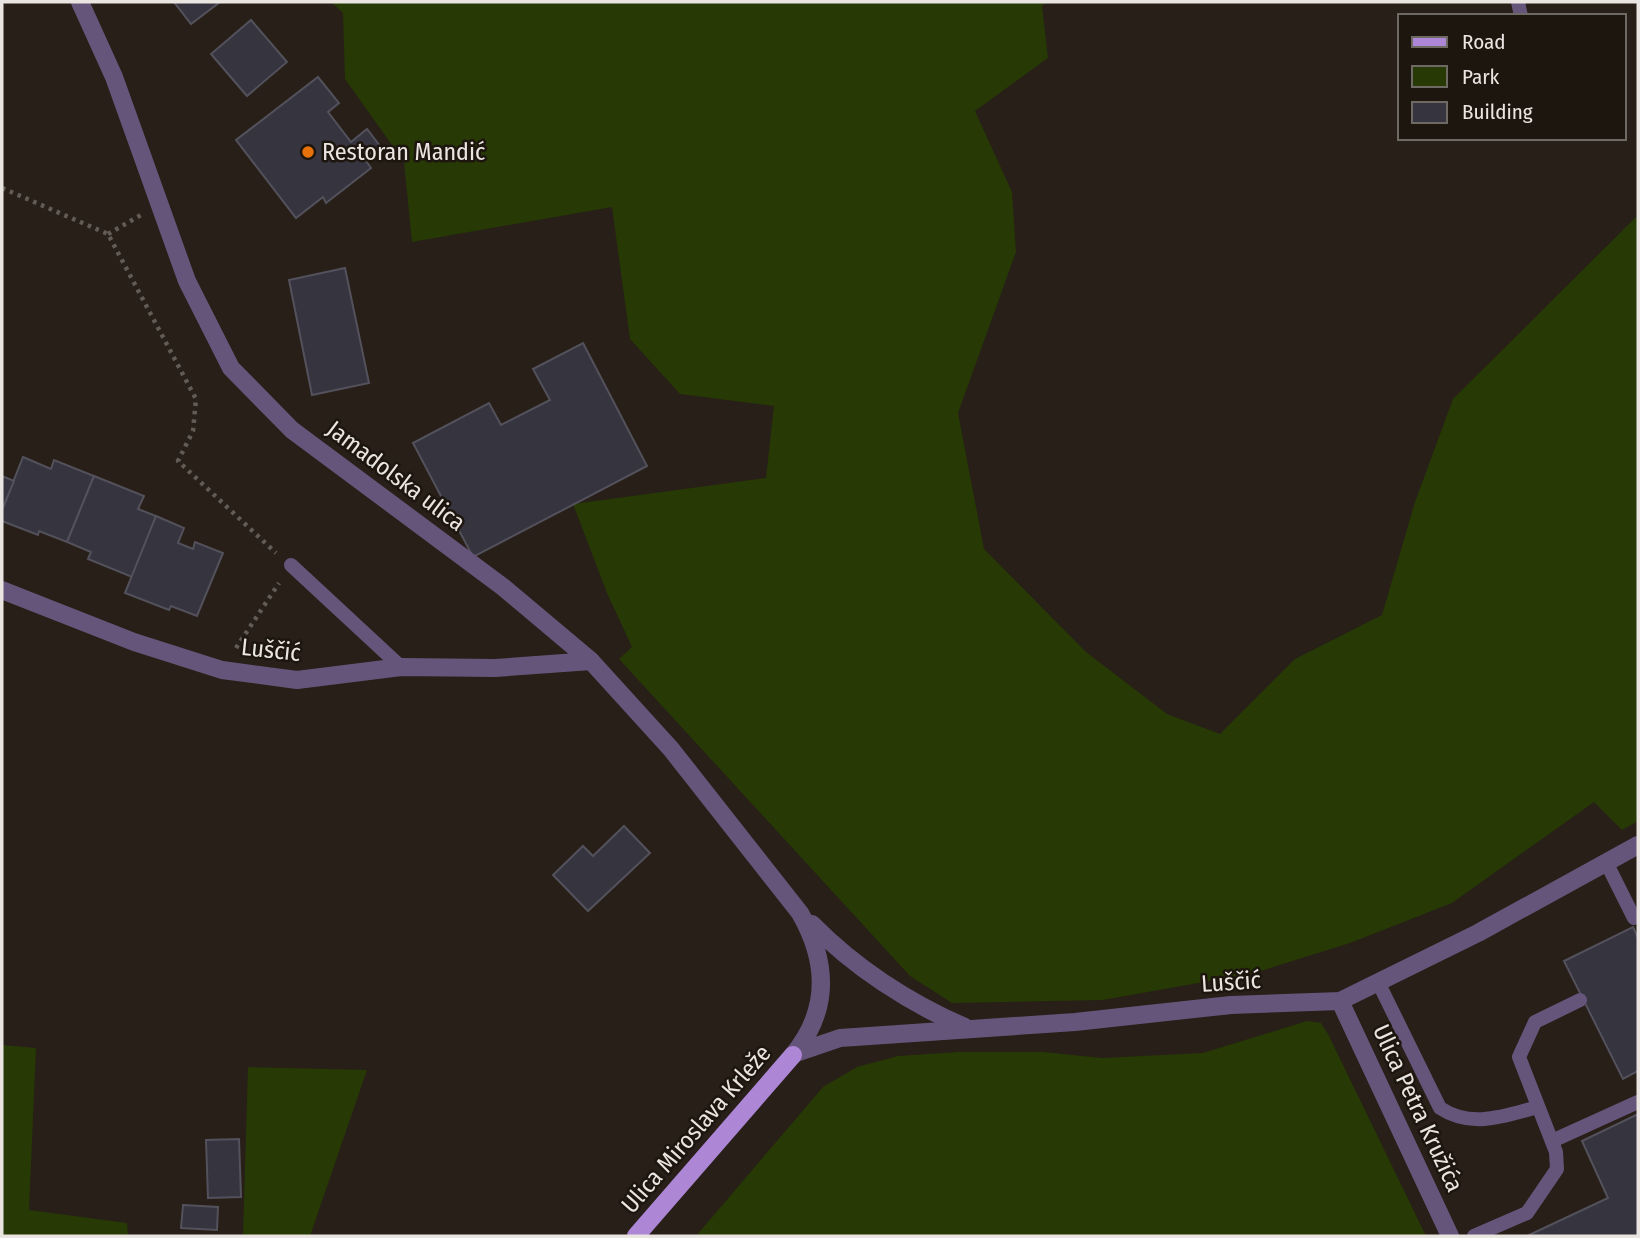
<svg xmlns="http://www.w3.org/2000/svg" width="1640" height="1238" font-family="'Fira Sans Condensed',sans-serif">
<rect width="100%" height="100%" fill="#271f18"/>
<!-- green -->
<g fill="#273905">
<path d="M331,2H1046L1042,6L1048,58L975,111L1012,192L1016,252L958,413L984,549L1086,652L1167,714L1220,734L1295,659L1382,615L1415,502L1453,399L1638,215V821L1622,830L1594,802L1452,903L1350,943L1254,973L1103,1000L952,1003L910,976L619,659L632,647L607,593L573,504L766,478L774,406L680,394L630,339L612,207L412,242L404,162L345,79L343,13Z"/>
<path d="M1307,1021L1321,1023L1328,1034L1426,1236H696L823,1087L857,1067L898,1056L958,1052H1043L1102,1058L1203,1053Z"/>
<path d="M2,1045L36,1048L29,1210L127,1223L128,1236H2Z"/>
<path d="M248,1067L367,1070L310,1236H243Z"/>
</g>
<!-- building -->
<g fill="#36343e" stroke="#53515b" stroke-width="2">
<path d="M174,2H220L191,24Z"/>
<path d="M251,20L287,62L247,96L211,54Z"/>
<path d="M318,77L339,103L328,112L351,142L367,129L380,146L364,158L371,168L326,203L323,197L296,218L236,140Z"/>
<path d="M345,268L369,383L312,395L289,280Z"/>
<path d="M583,343L647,466L473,557L413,443L489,403L501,425L550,400L533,369Z"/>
<path d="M23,457L51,469L54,460L94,476L67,542L39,531L38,535L2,521V510Z"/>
<path d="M2,476L14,481L2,510Z"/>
<path d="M94,476L144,496L138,509L156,516L132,577L88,559L91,552L67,542Z"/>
<path d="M156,516L184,528L178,543L193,549L195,542L223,553L197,616L171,606L169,610L125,593Z"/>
<path d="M624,826L650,853L588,911L553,875L583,846L593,856Z"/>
<path d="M1633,927L1638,938V1071L1623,1079L1564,961Z"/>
<path d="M1638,1114V1236H1527L1608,1198L1582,1141Z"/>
<path d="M239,1139L241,1197L208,1198L206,1140Z"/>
<path d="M183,1205L218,1207L217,1230L181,1228Z"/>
</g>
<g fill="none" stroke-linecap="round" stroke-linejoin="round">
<!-- path -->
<g stroke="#635c56" stroke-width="4.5" stroke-dasharray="3.5 5" stroke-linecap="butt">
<path d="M2,188L108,234L196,399L193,431L178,461L276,553"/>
<path d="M108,234L141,215"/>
<path d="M236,648L279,583"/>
</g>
<!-- service -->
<g stroke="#66557a" stroke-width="14">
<path d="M1518,2L1521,16"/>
<path d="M291,565L401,667"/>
<path d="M1606,862L1634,918"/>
<path d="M1378,982L1440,1108C1472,1129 1504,1116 1538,1107"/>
<path d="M1552,1141L1638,1102"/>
<path d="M1474,1236L1527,1213L1557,1169L1556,1152L1519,1057L1535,1022L1580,1000"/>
</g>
<!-- minor -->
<g stroke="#66557a" stroke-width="18">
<path d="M80,2L114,77L187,281L231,368L292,430L503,587L591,661L671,749L800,913C828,962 830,1010 793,1055"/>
<path d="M2,590L134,642L222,670L297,680L401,667L495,668L591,661"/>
<path d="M812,924C854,967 909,1003 965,1027"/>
<path d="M1340,1001L1450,1236"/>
<path d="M796,1053L840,1038L1075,1022L1231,1005L1340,1001L1478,933L1638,845"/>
</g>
<!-- primary -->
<path stroke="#ad87d6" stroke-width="18" d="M636,1236L793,1055"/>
</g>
<!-- markers -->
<circle fill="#e8710a" stroke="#1d160f" stroke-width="2.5" cx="308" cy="152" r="7"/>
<g text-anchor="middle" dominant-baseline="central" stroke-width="5" stroke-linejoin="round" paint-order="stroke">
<!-- poi labels -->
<g font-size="24" fill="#eae5e0" stroke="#1d160f" text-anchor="start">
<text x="322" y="152">Restoran Mandić</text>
</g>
<!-- street labels -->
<g font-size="24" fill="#eae5e0" stroke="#1d160f">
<text transform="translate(396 476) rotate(37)">Jamadolska ulica</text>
<text transform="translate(271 650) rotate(6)">Luščić</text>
<text transform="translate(1231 982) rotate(-4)">Luščić</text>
<text transform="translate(1418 1108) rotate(65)">Ulica Petra Kružića</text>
<text transform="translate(696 1129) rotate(-49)">Ulica Miroslava Krleže</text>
</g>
</g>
<!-- border -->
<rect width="1640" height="1238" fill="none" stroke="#eae5e0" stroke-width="7"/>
<!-- legend -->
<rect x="1398" y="14" width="228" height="126" fill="#1d160f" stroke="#6f6963" stroke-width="2"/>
<rect x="1412" y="37" width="35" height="10" fill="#ad87d6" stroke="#6f6963" stroke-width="2"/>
<text x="1462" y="49" font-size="21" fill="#eae5e0">Road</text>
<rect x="1412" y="66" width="35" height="21" fill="#273905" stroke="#6f6963" stroke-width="2"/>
<text x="1462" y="84" font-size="21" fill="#eae5e0">Park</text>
<rect x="1412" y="102" width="35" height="21" fill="#36343e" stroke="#6f6963" stroke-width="2"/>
<text x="1462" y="119" font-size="21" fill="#eae5e0">Building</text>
</svg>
